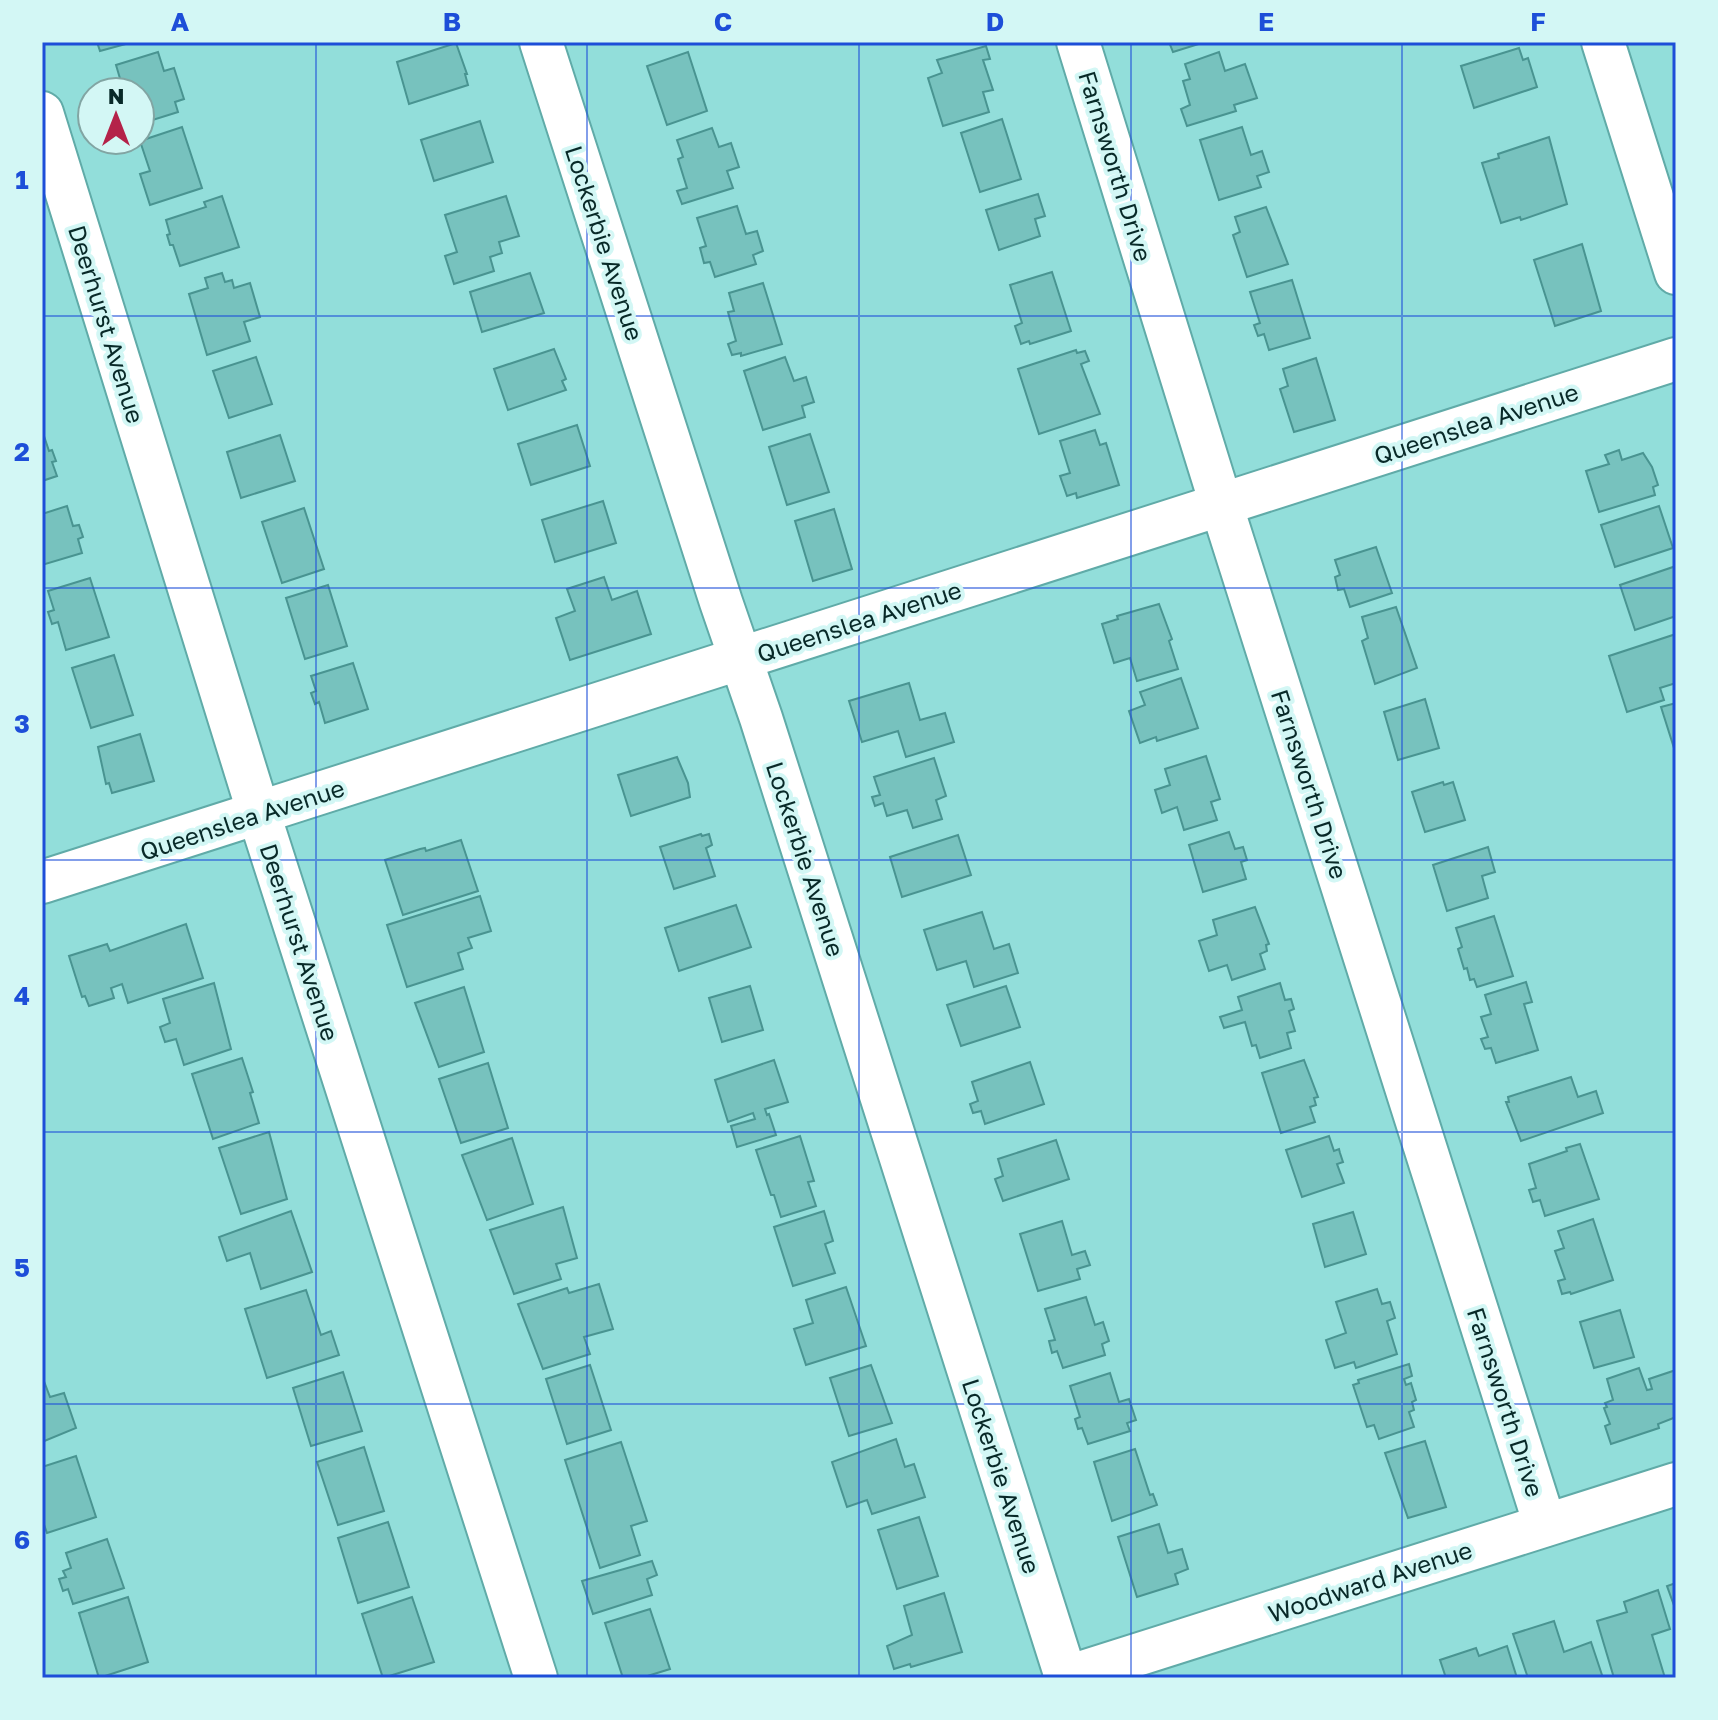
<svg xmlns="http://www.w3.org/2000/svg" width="1718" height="1720" font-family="'Golos Text',sans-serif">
<rect width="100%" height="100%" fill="#92deda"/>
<!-- building -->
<g fill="#77c2be" stroke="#499491" stroke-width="2">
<path d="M97,42H133L100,51Z"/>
<path d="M1169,42H1205L1173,52Z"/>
<path d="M456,43L467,74H465L468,85L409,104L397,62Z"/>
<path d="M986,46L990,59L983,60L993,90L983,92L989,112L943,126L928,78L942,73L937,60Z"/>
<path d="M1519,48L1523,60L1528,58L1537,87L1474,108L1461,66Z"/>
<path d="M158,52L164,71L174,68L184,99L175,102L178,112L140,124V92H124L116,65Z"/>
<path d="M688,52L707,111L667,125L647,66Z"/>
<path d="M1219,52L1225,71L1245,64L1257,98L1234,105L1236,111L1187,126L1181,109L1190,105L1183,81L1190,79L1185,64Z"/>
<path d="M1002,119L1021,179L980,192L961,133Z"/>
<path d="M480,121L493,162L434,181L421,140Z"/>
<path d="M182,127L202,188L150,205L140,174L150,171L140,141Z"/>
<path d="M1242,127L1251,155L1262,151L1269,172L1257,176L1261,187L1219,200L1200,140Z"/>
<path d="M712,128L719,147L731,143L739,167L727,171L733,188L682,204L677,191L687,188L678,159L683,157L677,140Z"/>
<path d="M1549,137L1567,204L1521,220L1520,217L1501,223L1482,163L1499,158L1498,154Z"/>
<path d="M1038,194L1045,216L1035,219L1040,236L999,250L986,210Z"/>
<path d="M222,196L239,247L180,266L173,245H170L167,235L170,234L166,220L206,207L204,202Z"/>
<path d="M506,196L519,236L499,242L502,253L490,257L494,271L454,284L445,256L457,252L445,215Z"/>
<path d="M737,206L746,234L757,231L763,251L753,255L756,264L715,277L710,262L704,263L700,248L706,246L697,218Z"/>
<path d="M1266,207L1288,264L1247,277L1233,235L1240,232L1235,217Z"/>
<path d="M1582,244L1601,311L1555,326L1534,260Z"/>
<path d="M1052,272L1071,331L1030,344L1029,341L1021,344L1015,326L1022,323L1010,285Z"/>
<path d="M222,273L225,282L232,280L234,288L250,283L260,317L244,322L250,341L207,355L189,294L208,288L205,278Z"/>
<path d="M530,273L544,313L482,332L470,292Z"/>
<path d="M1292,280L1310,338L1269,350L1264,334L1258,336L1254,325L1260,323L1250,292Z"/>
<path d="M763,283L782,344L741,356V353L732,355L728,344L736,341L728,312L734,311L729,293Z"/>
<path d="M554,349L566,379L562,381L566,390L508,410L494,369Z"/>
<path d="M1076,350L1077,353L1085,351L1089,361L1081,364L1100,414L1039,434L1018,369Z"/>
<path d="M256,357L272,404L229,418L213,371Z"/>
<path d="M785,357L794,381L806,377L814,402L802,406L805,417L763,430L744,371Z"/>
<path d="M1316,358L1335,420L1294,432L1280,389L1288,386L1283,369Z"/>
<path d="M577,425L590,466L531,485L518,444Z"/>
<path d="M42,430L49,451L52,450L56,461L52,462L57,476L42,481Z"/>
<path d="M1095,430L1100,445L1106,443L1119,485L1077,498L1076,493L1067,496L1060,476L1070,473L1060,441Z"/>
<path d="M810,434L829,492L787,505L769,447Z"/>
<path d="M280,435L295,481L241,498L227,452Z"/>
<path d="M1619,450L1622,460L1643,453L1652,467L1658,485L1653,487L1655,495L1599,512L1586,471L1609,464L1605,455Z"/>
<path d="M603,501L616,543L555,562L542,520Z"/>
<path d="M67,506L73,526L79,525L83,537L78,539L82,553L42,565V514Z"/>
<path d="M1659,506L1673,548L1615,567L1601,525Z"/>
<path d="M304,508L324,569L282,583L262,522Z"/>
<path d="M834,509L852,569L813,581L795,521Z"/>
<path d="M1376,547L1392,593L1350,607L1344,589L1338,590L1335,577L1340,575L1335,560Z"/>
<path d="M1676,566V616L1635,630L1620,585Z"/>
<path d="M604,577L612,600L637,591L651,634L570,660L556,618L575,611L567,589Z"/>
<path d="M90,578L109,637L66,650L58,622L52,624L48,612L54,610L48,591Z"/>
<path d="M328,585L347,646L305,659L286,598Z"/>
<path d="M1159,604L1172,639L1169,641L1178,669L1137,681L1130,658L1114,663L1102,624L1118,619L1117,616Z"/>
<path d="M1396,607L1417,668L1375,684L1362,641L1368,638L1362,617Z"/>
<path d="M1676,634V683L1660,688L1664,700L1627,712L1609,656Z"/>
<path d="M114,655L133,715L91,728L72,668Z"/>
<path d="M353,663L368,709L325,723L319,702L315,704L311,693L316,691L311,676Z"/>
<path d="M1181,678L1198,728L1157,741L1156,737L1140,743L1129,711L1145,705L1140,692Z"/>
<path d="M909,683L920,720L945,713L954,742L906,757L898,731L862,742L849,701Z"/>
<path d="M1425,699L1439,748L1398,760L1384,712Z"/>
<path d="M1676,703V747L1674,748L1661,707Z"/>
<path d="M140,734L154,781L112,793L109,783L106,784L98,747Z"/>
<path d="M1206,756L1220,799L1211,802L1217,820L1184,830L1177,807L1162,813L1155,790L1170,785L1165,769Z"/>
<path d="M677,757L688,783L690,797L631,816L618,775Z"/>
<path d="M934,758L946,796L936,800L942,819L913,828L907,810L887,816L883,803L875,806L872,797L880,795L874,777Z"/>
<path d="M1443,782L1444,785L1453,782L1465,820L1425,832L1412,792Z"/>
<path d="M1229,832L1235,849L1243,847L1247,860L1241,862L1246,879L1203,892L1189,845Z"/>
<path d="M701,834L702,836L709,834L712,845L706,848L715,876L674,889L660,847Z"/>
<path d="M958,835L971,875L902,897L890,857Z"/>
<path d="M461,840L478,891L403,915L385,860L420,849L425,848L426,851Z"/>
<path d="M1488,847L1495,872L1482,876L1488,898L1447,911L1433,865Z"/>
<path d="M480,896L491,931L468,938L472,948L458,953L463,969L407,987L387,925Z"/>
<path d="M736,905L751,947L679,971L665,928Z"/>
<path d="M1255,907L1269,944L1266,945L1267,951L1260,954L1265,969L1232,980L1227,965L1209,971L1199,941L1217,935L1213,920Z"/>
<path d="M982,912L994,949L1009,944L1018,973L974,987L966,961L937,970L924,930Z"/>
<path d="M1494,916L1513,976L1477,987L1474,979L1470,980L1467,968L1464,969L1458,949L1462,947L1456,928Z"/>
<path d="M186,924L203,978L128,1003L122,984L111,988L114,998L89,1006L85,996L82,997L69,956L107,944L110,951Z"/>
<path d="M1526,982L1532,1002L1524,1004L1538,1050L1496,1063L1491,1048L1485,1049L1481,1039L1488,1037L1481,1017L1491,1014L1485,995Z"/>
<path d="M214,983L231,1049L184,1065L176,1039L165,1042L160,1027L170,1023L163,999Z"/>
<path d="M1280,983L1285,1000L1291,999L1294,1009L1289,1011L1295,1031L1287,1033L1291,1048L1260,1058L1256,1045L1252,1046L1245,1022L1224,1028L1220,1017L1242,1010L1238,997Z"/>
<path d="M750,986L763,1030L722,1042L709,998Z"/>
<path d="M1006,986L1020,1027L961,1046L947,1005Z"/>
<path d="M464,987L484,1052L439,1067L415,1003Z"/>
<path d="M242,1058L253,1092L250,1093L259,1123L213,1139L192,1074Z"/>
<path d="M774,1060L788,1102L765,1109L767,1115L769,1114L776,1135L737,1147L731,1126L755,1119L753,1113L728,1122L715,1080Z"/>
<path d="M1304,1060L1318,1097L1314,1098L1316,1105L1310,1107L1315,1122L1281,1133L1262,1073Z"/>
<path d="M1030,1062L1044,1104L985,1124L981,1111L973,1113L970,1104L978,1101L972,1082Z"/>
<path d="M488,1063L508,1128L461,1143L439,1079Z"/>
<path d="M1571,1077L1578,1097L1596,1091L1603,1113L1521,1141L1506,1102H1509L1508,1097Z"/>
<path d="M269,1132L287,1199L241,1214L219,1148Z"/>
<path d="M800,1136L814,1181L808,1182L816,1206L781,1217L774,1195H771L756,1150Z"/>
<path d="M1329,1136L1334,1151L1339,1149L1340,1153L1343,1162L1337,1164L1344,1183L1302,1197L1286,1150Z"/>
<path d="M512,1138L533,1204L487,1220L462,1155Z"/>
<path d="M1056,1140L1069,1179L1003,1201L995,1179L1003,1176L998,1159Z"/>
<path d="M1580,1144L1599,1199L1545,1216L1540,1200L1533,1202L1529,1190L1536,1188L1529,1164L1567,1151L1566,1148Z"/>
<path d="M563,1207L577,1258L556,1264L561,1279L514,1294L490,1230Z"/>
<path d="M291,1211L312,1272L261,1289L250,1253L227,1261L219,1237Z"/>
<path d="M824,1211L833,1241L825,1244L835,1273L793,1286L774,1227Z"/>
<path d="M1353,1212L1366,1254L1325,1267L1313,1224Z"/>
<path d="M1593,1219L1613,1280L1571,1294L1570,1292L1562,1294L1558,1281L1565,1279L1555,1251L1564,1248L1558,1231Z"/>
<path d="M1062,1221L1072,1255L1085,1251L1090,1265L1077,1269L1080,1279L1038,1291L1020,1234Z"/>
<path d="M599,1284L613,1329L584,1337L590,1354L543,1369L518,1304L567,1288L569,1293Z"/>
<path d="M846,1287L866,1346L806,1365L794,1329L813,1323L806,1300Z"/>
<path d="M1377,1289L1382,1304L1390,1302L1391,1305L1395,1318L1387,1321L1397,1354L1356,1368L1354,1362L1335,1368L1326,1340L1346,1333L1336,1302Z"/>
<path d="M306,1290L321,1335L331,1331L339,1355L267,1378L245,1309Z"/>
<path d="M1086,1297L1095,1325L1103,1322L1109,1341L1102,1344L1105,1355L1063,1368L1057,1351L1052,1353L1049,1341L1055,1340L1045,1309Z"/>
<path d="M1620,1310L1634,1357L1594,1368L1580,1322Z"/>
<path d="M1409,1364L1412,1376L1404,1379L1406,1385L1411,1383L1416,1400L1412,1402L1414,1410L1409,1412L1414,1427L1379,1439L1374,1425L1367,1427L1353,1385L1359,1383L1358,1380Z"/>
<path d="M590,1365L611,1430L567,1444L546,1379Z"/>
<path d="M871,1365L892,1423L849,1436L830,1378Z"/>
<path d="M1639,1368L1647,1390L1652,1389L1649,1379L1676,1370V1417L1658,1424L1659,1428L1611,1444L1605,1426L1610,1424L1604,1408L1607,1407L1605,1403L1613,1400L1607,1379Z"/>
<path d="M343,1372L362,1431L311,1446L293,1388Z"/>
<path d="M1110,1373L1119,1402L1129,1399L1136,1420L1127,1423L1130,1431L1088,1444L1082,1428L1078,1429L1075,1419L1080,1417L1070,1386Z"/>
<path d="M42,1376L50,1397L64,1393L76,1428L42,1442Z"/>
<path d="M896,1439L905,1467L914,1464L925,1497L872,1514L867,1500L847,1507L832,1462Z"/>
<path d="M1425,1441L1446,1507L1408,1518L1385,1453Z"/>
<path d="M621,1442L647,1521L631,1526L640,1555L600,1568L565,1460Z"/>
<path d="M364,1447L384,1511L338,1525L317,1462Z"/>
<path d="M1135,1449L1150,1495L1153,1494L1157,1505L1112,1521L1094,1462Z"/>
<path d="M76,1456L96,1517L47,1533L42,1519V1467Z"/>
<path d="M919,1517L938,1576L897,1589L878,1530Z"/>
<path d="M388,1522L409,1587L358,1603L338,1538Z"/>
<path d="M1159,1524L1168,1553L1182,1549L1188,1569L1175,1574L1178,1584L1137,1597L1118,1537Z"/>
<path d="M107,1539L124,1588L73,1604L68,1589L63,1591L59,1579L66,1577L63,1571L71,1568L66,1553Z"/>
<path d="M652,1561L657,1575L647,1579L652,1595L593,1614L582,1581Z"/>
<path d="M1676,1583V1611L1667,1586Z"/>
<path d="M1658,1590L1670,1629L1652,1635L1665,1678H1614L1597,1621L1627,1612L1624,1602Z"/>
<path d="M944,1593L962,1652L911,1667L910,1664L894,1669L887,1646L912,1635L904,1606Z"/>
<path d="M128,1597L148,1662L99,1678L79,1613Z"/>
<path d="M412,1597L434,1662L383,1678L362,1614Z"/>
<path d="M650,1609L670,1669L641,1678H623L605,1623Z"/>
<path d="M1554,1621L1564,1652L1591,1642L1603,1678H1528L1513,1634Z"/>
<path d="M1507,1646L1517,1678H1446L1440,1660L1476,1648L1479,1656Z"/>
</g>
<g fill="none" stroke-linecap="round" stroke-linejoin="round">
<!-- minor casing -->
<g stroke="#60aba8" stroke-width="46">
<g id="minor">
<path d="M541,42L721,602L761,718L1066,1677"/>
<path d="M1078,42L1221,504L1545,1525"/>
<path d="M1603,42L1676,273"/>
<path d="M42,113L259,814L536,1678"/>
<path d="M42,882L1676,359"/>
<path d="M1064,1678L1676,1484"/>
</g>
</g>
<!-- minor -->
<use href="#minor" stroke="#fff" stroke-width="42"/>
</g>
<!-- grid -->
<path fill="none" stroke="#1d4ed8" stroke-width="2" stroke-opacity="0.55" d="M316,42V1678M587,42V1678M859,42V1678M1131,42V1678M1402,42V1678M42,316H1676M42,588H1676M42,860H1676M42,1132H1676M42,1404H1676"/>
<g text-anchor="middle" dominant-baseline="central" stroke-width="8" stroke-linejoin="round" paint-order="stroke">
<!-- street labels -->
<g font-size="24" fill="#082928" stroke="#d3f7f5">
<text transform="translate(1116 166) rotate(73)">Farnsworth Drive</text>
<text transform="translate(605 243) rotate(72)">Lockerbie Avenue</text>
<text transform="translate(107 324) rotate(73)">Deerhurst Avenue</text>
<text transform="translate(1476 423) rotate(-18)">Queenslea Avenue</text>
<text transform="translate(859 621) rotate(-18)">Queenslea Avenue</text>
<text transform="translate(1310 784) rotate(72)">Farnsworth Drive</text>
<text transform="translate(242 819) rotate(-18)">Queenslea Avenue</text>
<text transform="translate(806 859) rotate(72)">Lockerbie Avenue</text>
<text transform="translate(300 942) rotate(72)">Deerhurst Avenue</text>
<text transform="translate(1506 1402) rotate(72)">Farnsworth Drive</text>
<text transform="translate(1002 1476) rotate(72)">Lockerbie Avenue</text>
<text transform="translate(1370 1581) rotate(-18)">Woodward Avenue</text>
</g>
</g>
<!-- border -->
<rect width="1718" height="1720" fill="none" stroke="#d3f7f5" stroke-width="88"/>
<!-- north arrow -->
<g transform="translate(116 116)"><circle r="38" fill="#d3f7f5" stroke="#82a5a3" stroke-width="2"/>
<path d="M0-6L14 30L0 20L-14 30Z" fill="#b42249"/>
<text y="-12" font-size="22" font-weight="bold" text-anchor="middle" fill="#082928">N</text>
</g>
<rect x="44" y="44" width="1630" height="1632" fill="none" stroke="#1d4ed8" stroke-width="3"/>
<g font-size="26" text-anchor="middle" font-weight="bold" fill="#1d4ed8">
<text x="180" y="31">A</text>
<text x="452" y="31">B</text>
<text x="723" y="31">C</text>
<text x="995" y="31">D</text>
<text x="1266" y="31">E</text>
<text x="1538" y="31">F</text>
<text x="22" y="189">1</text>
<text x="22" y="461">2</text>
<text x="22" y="733">3</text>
<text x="22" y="1005">4</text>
<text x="22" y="1277">5</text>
<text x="22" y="1549">6</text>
</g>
</svg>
